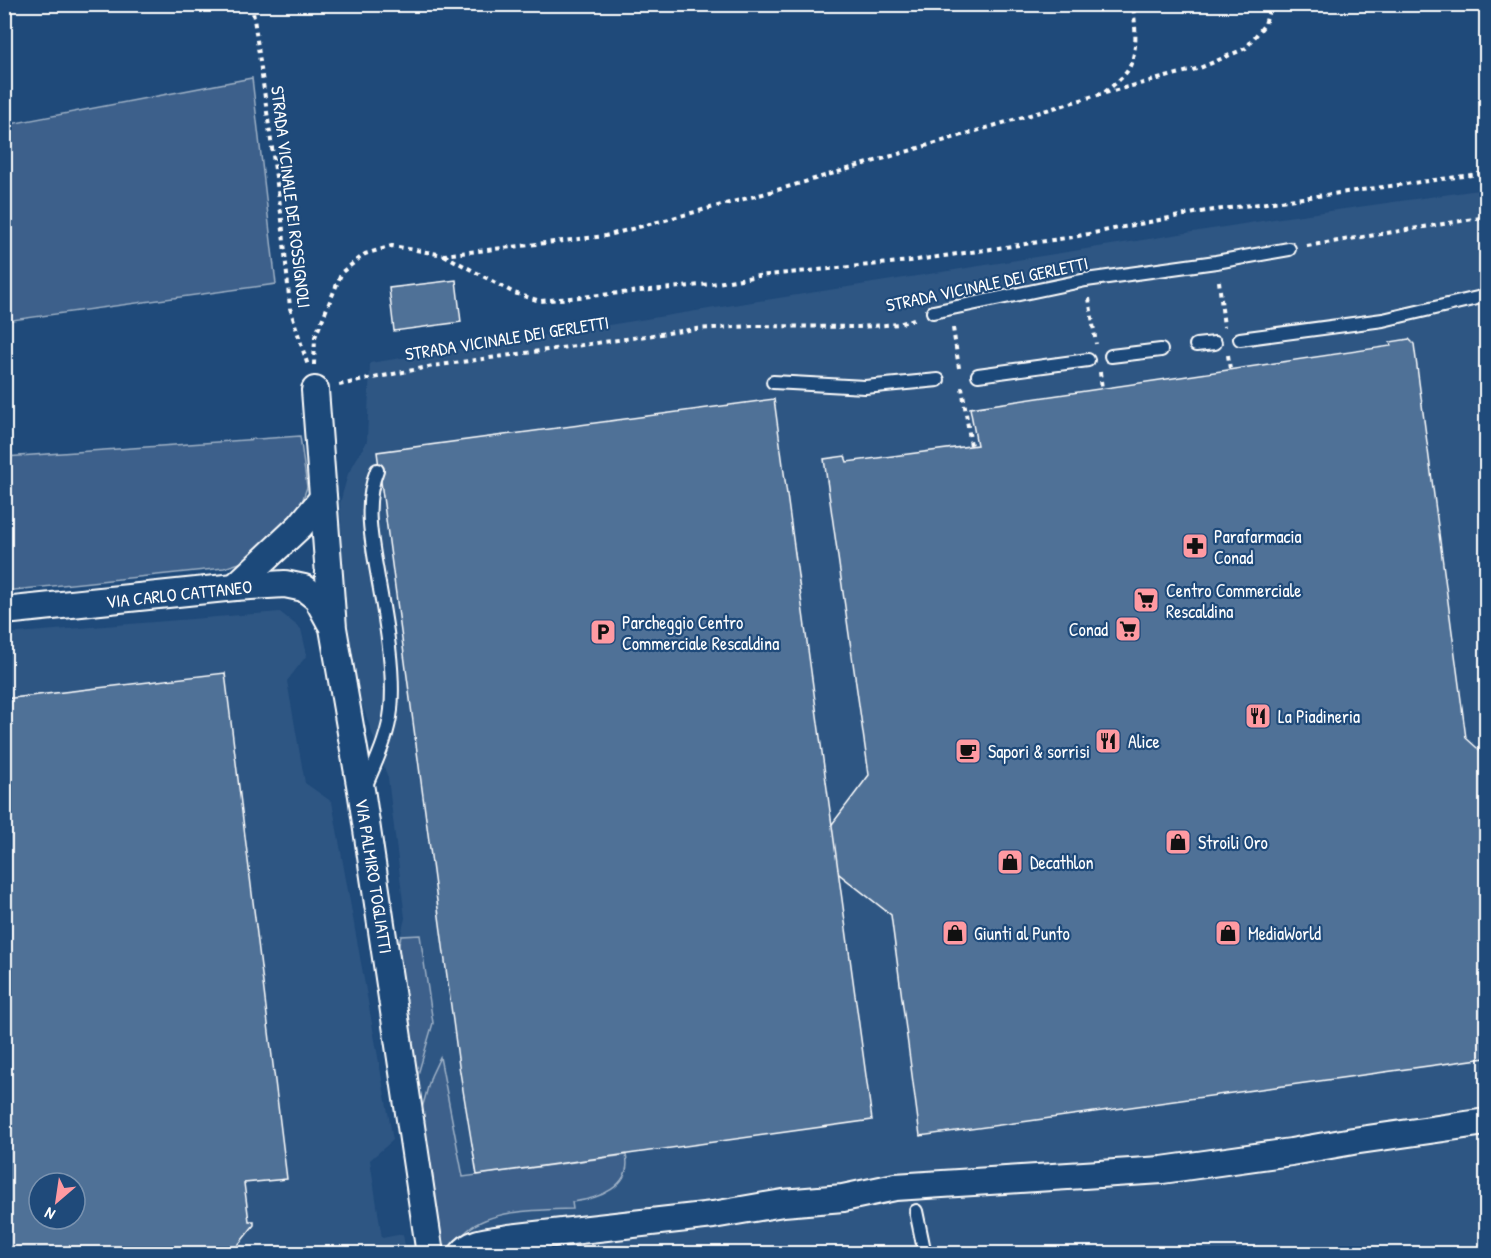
<svg xmlns="http://www.w3.org/2000/svg" width="1491" height="1258" font-family="'Patrick Hand',sans-serif">
<rect width="100%" height="100%" fill="#1f4a7a"/>
<filter id="ink" filterUnits="userSpaceOnUse"><feTurbulence type="fractalNoise" baseFrequency=".0167" numOctaves="2"/><feDisplacementMap in="SourceGraphic" scale="12" xChannelSelector="R" yChannelSelector="G"/><feConvolveMatrix kernelMatrix="1 2 1 2 8 2 1 2 1" color-interpolation-filters="sRGB"/></filter>
<g filter="url(#ink)">
<!-- built -->
<g fill="#2e5683" fill-rule="evenodd">
<path d="M1486,189V1253H443L396,956L405,918L388,778L358,693L346,611L340,503L348,474L367,441L370,363L1280,218Z"/>
<path d="M280,612L301,629L307,655L287,681L305,783L332,802L393,1140L370,1160L382,1238L403,1234L406,1253L5,1254V634ZM39,1183H75V1219H39Z"/>
</g>
<!-- green -->
<g fill="#3c618b" stroke="#9eb0c5" stroke-width="1.5">
<path d="M252,78L276,284L5,321V125Z"/>
<path d="M300,436L307,487L300,508L246,561L224,568L5,591V457Z"/>
<path d="M420,935L433,1023L417,1078L413,1065L396,956L401,936Z"/>
<path d="M440,1057L463,1177L626,1155C633,1187 598,1199 572,1202L573,1209C543,1210 492,1209 468,1230C460,1237 453,1245 446,1253H443L421,1112L431,1076Z"/>
</g>
<!-- building -->
<g fill="#507197" stroke="#fff" stroke-width="1.5" fill-rule="evenodd">
<path d="M456,280L461,322L394,331L389,288Z"/>
<path d="M1409,339L1414,344L1466,738L1486,756V1058L920,1136L891,915L811,852L869,775L824,459L845,456L847,462L977,445L970,408L1391,346L1390,342Z"/>
<path d="M774,399L872,1120L477,1175L459,1066L377,452Z"/>
<path d="M225,673L287,1179L244,1183L249,1221H254V1225L231,1254H4V699ZM39,1183H75V1219H39Z"/>
</g>
<g fill="none" stroke-linecap="round" stroke-linejoin="round">
<!-- service casing -->
<g stroke="#fff" stroke-width="16">
<g id="service">
<path d="M933,312L1086,280L1216,262L1289,249"/>
<path d="M1240,339L1383,320L1486,296"/>
<path d="M1196,345L1215,343"/>
<path d="M1111,356L1161,350"/>
<path d="M978,375L1088,360"/>
<path d="M773,382L865,387L938,380"/>
<path d="M365,788C375,763 388,738 391,710C395,670 385,618 378,578C372,542 363,505 377,470"/>
<path d="M916,1211L925,1254"/>
</g>
</g>
<!-- minor casing -->
<g stroke="#fff" stroke-width="30">
<g id="minor">
<path d="M315,390L333,628L362,796L430,1254"/>
<path d="M235,587L300,526L323,498"/>
<path d="M4,611L235,587L285,584L304,588L317,598L330,622"/>
<path d="M462,1254C472,1240 493,1241 509,1238L713,1215L783,1203L843,1198L895,1187L1162,1170L1291,1152L1353,1141L1486,1122"/>
</g>
</g>
<!-- path -->
<g stroke="#fff" stroke-width="4" stroke-dasharray="4.5 4.5" stroke-linecap="butt">
<path d="M252,4L282,220L290,308L308,366"/>
<path d="M1105,93L1200,68L1246,48L1265,24L1271,4"/>
<path d="M1307,246L1486,217"/>
<path d="M444,255L514,293L540,301L711,284L758,276L910,261L1073,237L1200,212L1486,173"/>
<path d="M1219,281L1224,327"/>
<path d="M1089,298L1096,344"/>
<path d="M953,328L959,368"/>
<path d="M1228,355L1230,369"/>
<path d="M314,365L315,337L342,272L365,254L392,246L444,255L605,236L774,191L1104,93C1112,86 1122,79 1128,70C1139,51 1135,25 1133,4"/>
<path d="M1100,372L1102,389"/>
<path d="M339,385L433,366L696,329L752,326L859,327L899,324L917,318"/>
<path d="M962,387L971,446"/>
</g>
<!-- service -->
<use href="#service" stroke="#1f4a7a" stroke-width="12"/>
<!-- minor -->
<use href="#minor" stroke="#1f4a7a" stroke-width="26"/>
</g>
</g>
<!-- icons -->
<defs>
<g id="pharmacy-square" transform="scale(1.35)"><rect x="-9" y="-9" width="18" height="18" rx="4" fill="#ff9aa2" stroke="#1f4a7a"/><path d="M-2-6h4v4h4v4h-4v4h-4v-4h-4v-4h4Z" fill="#111"/></g>
<g id="supermarket-square" transform="scale(1.35)"><rect x="-9" y="-9" width="18" height="18" rx="4" fill="#ff9aa2" stroke="#1f4a7a"/><path d="M-6-5.5h2.5l.6 2H6L4.5 2H-2.5L-4.4-4H-6ZM-1.5 3.2a1.3 1.3 0 1 0 .1 0ZM3 3.2a1.3 1.3 0 1 0 .1 0Z" fill="#111"/></g>
<g id="parking-square" transform="scale(1.35)"><rect x="-9" y="-9" width="18" height="18" rx="4" fill="#ff9aa2" stroke="#1f4a7a"/><path d="M-3.5-5.5H1a3.5 3.5 0 0 1 0 7H-1V5.5H-3.5ZM-1-3.4V-.6H.8a1.4 1.4 0 0 0 0-2.8Z" fill="#111"/></g>
<g id="restaurant-square" transform="scale(1.35)"><rect x="-9" y="-9" width="18" height="18" rx="4" fill="#ff9aa2" stroke="#1f4a7a"/><path d="M-5-6h1v4h1v-4h1v4h1v-4h1v5L-1.5 .5V6h-2V.5L-5-1ZM5-6V6H3V1.5H1.5Q1.5-4 5-6Z" fill="#111"/></g>
<g id="cafe-square" transform="scale(1.35)"><rect x="-9" y="-9" width="18" height="18" rx="4" fill="#ff9aa2" stroke="#1f4a7a"/><path d="M-5.5-4.5H6V0H3Q3 3.5 0 3.5H-2.5Q-5.5 3.5-5.5 0ZM3-3.2v2h1.7v-2ZM-6 4.5H4V6H-6Z" fill="#111"/></g>
<g id="shop-square" transform="scale(1.35)"><rect x="-9" y="-9" width="18" height="18" rx="4" fill="#ff9aa2" stroke="#1f4a7a"/><path d="M-5-2.5h2.3a2.7 3.5 0 0 1 5.4 0H5L5.5 6h-11ZM-1.5-2.5h3a1.5 2.3 0 0 0-3 0Z" fill="#111"/></g>
</defs>
<g fill-rule="evenodd">
<use href="#pharmacy-square" x="1195" y="546"/>
<use href="#supermarket-square" x="1146" y="600"/>
<use href="#supermarket-square" x="1128" y="629"/>
<use href="#parking-square" x="603" y="632"/>
<use href="#restaurant-square" x="1258" y="716"/>
<use href="#restaurant-square" x="1108" y="741"/>
<use href="#cafe-square" x="968" y="751"/>
<use href="#shop-square" x="1178" y="842"/>
<use href="#shop-square" x="1010" y="862"/>
<use href="#shop-square" x="955" y="933"/>
<use href="#shop-square" x="1228" y="933"/>
</g>
<g text-anchor="middle" dominant-baseline="central" stroke-width="4.5" stroke-linejoin="round" paint-order="stroke">
<!-- street labels -->
<g font-size="18" fill="#fff" stroke="#1f4a7a">
<text transform="translate(291 197) rotate(83)">STRADA VICINALE DEI ROSSIGNOLI</text>
<text transform="translate(987 284) rotate(-12)">STRADA VICINALE DEI GERLETTI</text>
<text transform="translate(507 338) rotate(-9)">STRADA VICINALE DEI GERLETTI</text>
<text transform="translate(179 594) rotate(-6)">VIA CARLO CATTANEO</text>
<text transform="translate(374 876) rotate(81)">VIA PALMIRO TOGLIATTI</text>
</g>
<!-- poi labels -->
<g font-size="18" fill="#fff" stroke="#1f4a7a" text-anchor="start">
<text x="1214" y="536">Parafarmacia<tspan x="1214" dy="21">Conad</tspan></text>
<text x="1166" y="590">Centro Commerciale<tspan x="1166" dy="21">Rescaldina</tspan></text>
<text x="622" y="622">Parcheggio Centro<tspan x="622" dy="21">Commerciale Rescaldina</tspan></text>
<text x="1108" y="629" text-anchor="end">Conad</text>
<text x="1278" y="716">La Piadineria</text>
<text x="1128" y="741">Alice</text>
<text x="988" y="751">Sapori &amp; sorrisi</text>
<text x="1198" y="842">Stroili Oro</text>
<text x="1030" y="862">Decathlon</text>
<text x="974" y="933">Giunti al Punto</text>
<text x="1248" y="933">MediaWorld</text>
</g>
</g>
<!-- margin -->
<rect width="1491" height="1258" fill="none" stroke="#1f4a7a" stroke-width="24"/>
<rect x="12" y="12" width="1467" height="1234" fill="none" stroke="#fff" stroke-width="2" filter="url(#ink)"/>
<!-- north arrow -->
<g transform="translate(57 1201) rotate(209)"><circle r="28" fill="#1f4a7a" stroke="#7992af" stroke-width="1.5"/>
<path d="M0-4.5L10 22L0 15L-10 22Z" fill="#ff9aa2"/>
<text y="-9" font-size="16" font-weight="bold" text-anchor="middle" fill="#ffffff">N</text>
</g>
</svg>
